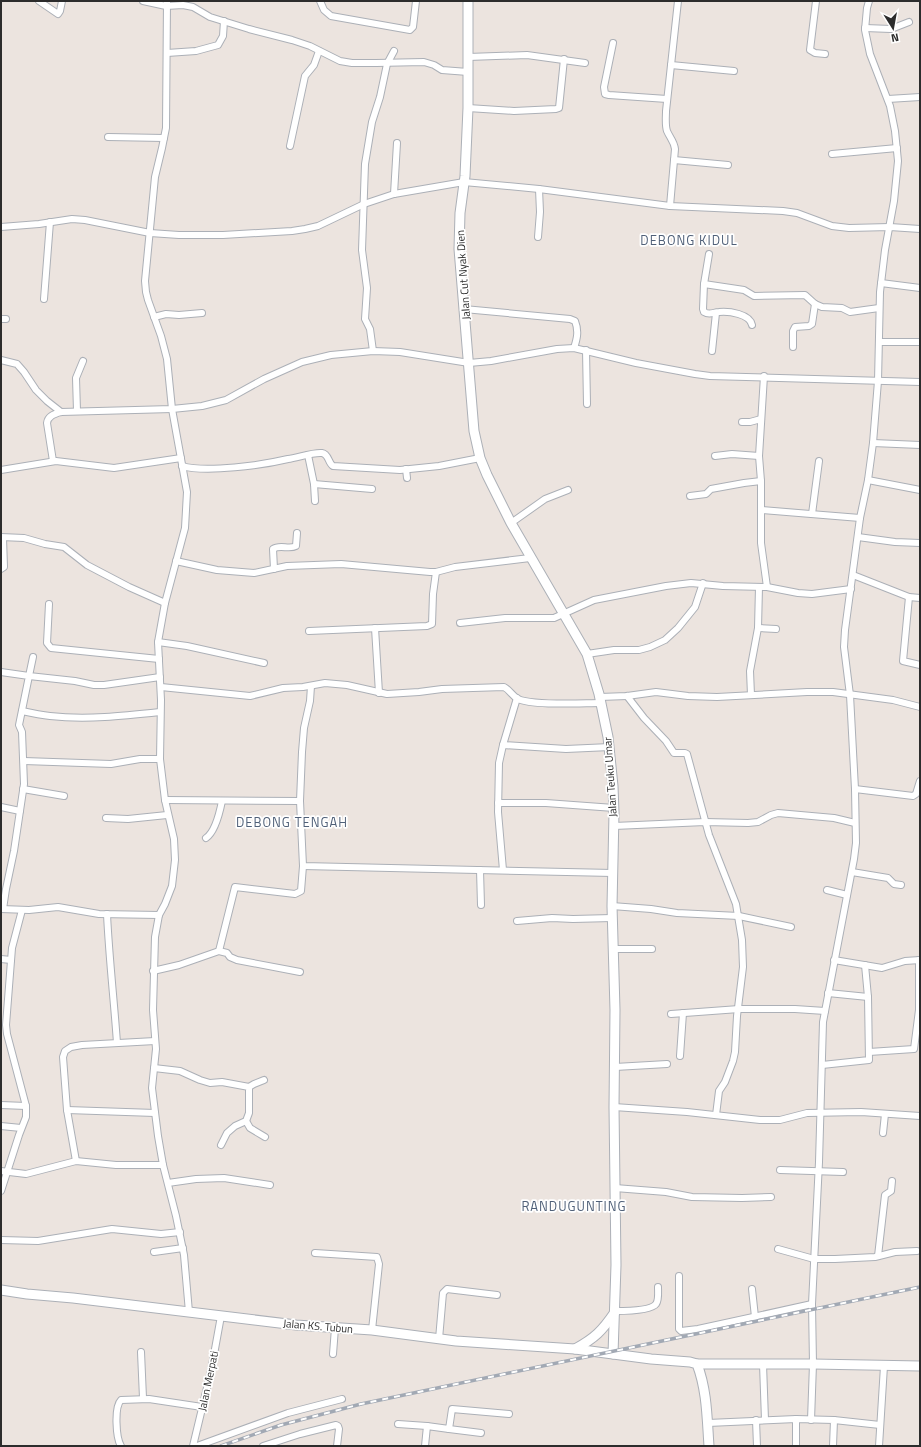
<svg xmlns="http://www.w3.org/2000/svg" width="921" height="1447" font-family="'Titillium Web',sans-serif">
<rect width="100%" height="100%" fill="#ece4df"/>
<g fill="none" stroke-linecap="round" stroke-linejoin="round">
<!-- street casing -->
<g stroke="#acb0b7" stroke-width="8">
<g id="street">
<path d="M39,1L58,14L60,11L62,1"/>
<path d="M143,1L166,6L183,5L193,7L210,17L249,29L292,40L310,46L340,61L352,63H376L424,62L434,65L442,70L468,72"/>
<path d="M167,1L166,128L162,148L155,177L145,281L146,292L148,300L161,336L167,359L172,409L187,492L185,528L165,603L158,642L161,700L160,759L165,800L174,839L175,860L172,886L165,904L159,915L155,937L153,1010L156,1049L152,1088L158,1136L163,1165L176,1216L184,1255L189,1312"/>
<path d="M320,1L324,10L331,16L410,30L413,27L416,1"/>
<path d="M816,1L810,50L815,53L825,54"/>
<path d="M865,28L891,29L909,22"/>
<path d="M613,43L604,87L605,94L609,95L667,99"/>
<path d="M167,53L196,51L218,45L223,36L224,21"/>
<path d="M468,57L527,55L585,63"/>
<path d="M671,65L734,71"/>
<path d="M888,99L920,97"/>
<path d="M468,108L514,111L556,109L559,108L564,59"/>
<path d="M108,137L164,138"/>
<path d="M290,146L305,76L314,65L319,51"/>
<path d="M832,154L897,148"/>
<path d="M674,160L728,165"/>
<path d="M394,194L397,143"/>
<path d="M670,206L675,149C674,141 670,138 667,131C665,125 666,117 666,111L678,1"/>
<path d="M1,227L39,224L72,219L85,220L150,233L179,235H223L292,231L305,229L318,226L364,204L394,194L464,182L539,189L670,206L783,211L797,213L832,226L849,228L890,227L920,229"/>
<path d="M538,237L540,212L539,189"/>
<path d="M709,254L704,284L703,309L704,312C710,316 713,312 719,312C729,311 750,314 752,325"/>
<path d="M881,283L920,288"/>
<path d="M704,284L744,290L754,296L805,295L815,304L822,307L842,308L850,312L879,308"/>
<path d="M44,299L50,222"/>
<path d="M464,309L570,319L575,321C579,331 577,339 574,348"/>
<path d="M154,317L166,314L179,315L202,313"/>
<path d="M1,319H6"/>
<path d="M879,342H920"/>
<path d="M793,347V331L795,327L809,326L812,324L815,304"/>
<path d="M586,350L587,404"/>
<path d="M373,351L370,329L365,319L367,288L362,250L365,164L372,122L380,97L387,64L394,51"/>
<path d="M712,351L716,313"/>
<path d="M1,360L17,364L24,372L36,390L47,401L61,412"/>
<path d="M764,376L759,456L761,481V543L767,587"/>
<path d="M77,411L76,378L83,361"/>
<path d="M742,422H750L761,419"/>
<path d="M873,443L920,445"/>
<path d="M308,455L314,484L315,501"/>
<path d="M715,456L732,454L759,456"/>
<path d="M53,461L47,423C48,416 54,414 61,412L172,409L202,406L226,400L264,379L302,362L331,355L373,351L400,352L469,363L491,361L557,349L574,348L636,363L695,374L710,376L920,382"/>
<path d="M182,466C206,473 263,465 288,459C297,458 313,452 322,453C329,454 328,463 333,466L400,470L439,466L480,458"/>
<path d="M406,469L407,478"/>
<path d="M1,470L56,461L114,468L181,458"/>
<path d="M868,480L920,490"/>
<path d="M314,484L372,489"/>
<path d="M690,496L706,494L711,489L744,483L761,481"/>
<path d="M761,510L860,518"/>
<path d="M812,514L819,461"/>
<path d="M511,523L545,499L568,490"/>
<path d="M1,537L24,538L45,544L64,547L87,565L129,587L165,603"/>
<path d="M858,537L895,542L920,543"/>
<path d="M176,561L217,570L254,573L287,566L341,564L430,572H436L455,567L530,558"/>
<path d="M1,569L4,567L3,538"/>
<path d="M274,569L273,549C280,544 289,550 296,546L297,533"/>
<path d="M853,575L909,597L920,598"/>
<path d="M909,597L903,661L920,665"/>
<path d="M49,604L47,643L51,648L159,659"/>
<path d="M460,623L505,618H554L594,600L666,586L691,583L723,586L767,587L798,593L812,594L851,589"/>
<path d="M375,628L379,693"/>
<path d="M758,628L776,629"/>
<path d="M309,631L427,626L432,624L433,594L436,572"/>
<path d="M158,642L187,646L264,663"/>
<path d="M587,654L614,650H639L650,647L665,640L678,628L695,607L703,583"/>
<path d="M33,657L29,676L75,681L94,685H104L160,677"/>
<path d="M1,672L29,676L19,725L22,732L24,784L14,851L6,889L3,909"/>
<path d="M311,686L310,701L304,728L302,752L300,801L303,866L613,873"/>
<path d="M161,687L250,696L283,688L303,687L325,683L347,685L387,694L419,692L442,689L504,687C510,690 512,696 518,699C533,706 582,703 601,703"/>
<path d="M751,695L750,671L758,628L759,587"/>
<path d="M627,696L644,718L666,741L674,753H685L687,754L709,835L736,904L742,940L743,967L737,1016L735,1052L733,1061L725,1082L719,1091L716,1115"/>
<path d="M600,697L627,696L656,692L688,696L717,697L807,692H833L893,700L920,707"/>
<path d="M22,711C31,713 40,715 50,716C86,720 123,716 160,712"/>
<path d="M503,745L566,749L610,747"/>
<path d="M24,761L111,764L140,759H160"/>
<path d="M23,789L64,796"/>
<path d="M855,789L913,796L916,794L920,781"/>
<path d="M165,800L300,801"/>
<path d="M498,803H546L614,808"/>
<path d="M1,807L20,811"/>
<path d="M106,818L128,819L167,815"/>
<path d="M614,826L705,822L748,823L758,822L771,815L778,813L834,818L855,823"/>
<path d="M206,838C215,832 220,811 222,801"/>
<path d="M480,870L481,905"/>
<path d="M503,870L498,812L499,763L503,745L517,698"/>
<path d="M852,872L888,878L894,884L901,885"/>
<path d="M827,890L847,895"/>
<path d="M612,906L651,909L677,913L739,916L791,927"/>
<path d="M1,909L29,910L58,907L99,914L159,915"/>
<path d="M107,914C109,957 114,1000 117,1043"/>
<path d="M517,921L552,918L573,919L612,918"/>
<path d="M614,949H652"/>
<path d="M219,951L235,887L295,894L301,891L303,866"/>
<path d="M1,959L11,960"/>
<path d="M834,960L882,968L905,961L920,960"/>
<path d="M153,971L179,965L219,951L227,953L230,957L237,960L300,972"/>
<path d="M828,993L868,997"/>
<path d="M671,1014L739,1009H795L825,1011"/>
<path d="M869,1052L914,1049L919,1010V960"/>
<path d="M680,1056L683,1013"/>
<path d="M822,1065L869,1060L868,997L865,965"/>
<path d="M615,1067L667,1064"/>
<path d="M154,1068L180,1071L200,1080L210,1083L222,1082L249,1087V1113L246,1121L235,1126L227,1133L221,1145"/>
<path d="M249,1087L254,1084L264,1080"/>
<path d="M1,1105L26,1106"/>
<path d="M614,1107L687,1112L760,1120H780L807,1113L861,1112L920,1116"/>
<path d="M67,1110L155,1113"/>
<path d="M246,1121L250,1128L265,1137"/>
<path d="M1,1126L21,1128"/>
<path d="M883,1133L885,1114"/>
<path d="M76,1161L67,1110L63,1057L65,1051L71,1047L82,1045L155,1041"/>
<path d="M780,1170L843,1172"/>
<path d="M1,1171L26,1174L76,1161L116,1165H163"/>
<path d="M168,1183L196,1179L224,1178L270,1185"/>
<path d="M615,1188L666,1192L692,1197L742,1198L771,1197"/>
<path d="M1,1191L19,1135L26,1117V1106L7,1034L6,1025L12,948L22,910"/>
<path d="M1,1240L38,1241L112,1229L161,1234L180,1232"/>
<path d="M778,1249L814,1259H835L875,1257L895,1252L917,1251"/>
<path d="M154,1252L183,1248"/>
<path d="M315,1253L377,1257L379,1264L372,1330"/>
<path d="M878,1256L885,1195L891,1191L892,1181"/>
<path d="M679,1276V1329L681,1331L698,1329L812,1304"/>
<path d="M752,1289L755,1317"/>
<path d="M615,1311C624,1311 651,1311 656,1304C659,1300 658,1292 658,1287"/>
<path d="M439,1339L443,1293L447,1289L497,1295"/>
<path d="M141,1352L143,1398"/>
<path d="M333,1354L335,1328"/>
<path d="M763,1364L765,1420"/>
<path d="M796,1419V1446"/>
<path d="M756,1420L757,1446"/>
<path d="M811,1420L813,1364L812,1304L819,1162L823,1022L854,859L856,843L855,789L850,695L844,647L845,630L860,518L868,480L873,443L878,381L880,292L885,250L894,201L898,161L895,131L890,106L870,54L865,30L867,8L869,1"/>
<path d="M834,1420L880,1425"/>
<path d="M708,1423L796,1419L834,1420L833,1446"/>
<path d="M398,1424L427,1426"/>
<path d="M449,1429L481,1433"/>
<path d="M121,1446C116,1438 114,1407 121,1400L149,1399L202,1407"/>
<path d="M193,1446L211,1371L221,1316"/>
<path d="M197,1446L288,1413L342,1399"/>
<path d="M263,1446L300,1434L336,1425L338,1426L339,1429L337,1446"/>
<path d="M425,1446L427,1426L449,1429L452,1409L509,1414"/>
<path d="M879,1446L884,1366"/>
</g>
</g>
<!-- secondary casing -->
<g stroke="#acb0b7" stroke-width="11">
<g id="secondary">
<path d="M468,1V108L465,176L460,213L459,249L474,431L480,458L487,475L511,523L587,654L599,694L608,737L613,786L614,813L612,906L615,1010L614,1107L616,1265L613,1354"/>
<path d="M1,1290L27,1294L73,1298L296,1325L372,1330L456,1341L575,1349L651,1359L690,1362L697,1364C707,1390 707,1418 709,1446"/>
<path d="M575,1349C595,1338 602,1331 615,1312"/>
<path d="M697,1364H813L920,1366"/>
</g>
</g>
<!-- street -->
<use href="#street" stroke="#fff" stroke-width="6"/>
<!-- secondary -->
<use href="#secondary" stroke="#fff" stroke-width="9"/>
<!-- rail casing -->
<g stroke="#a2a9b4" stroke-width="3.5">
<path id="rail" d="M221,1446L281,1425L361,1404L920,1287"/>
</g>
<!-- rail -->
<use href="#rail" stroke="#fff" stroke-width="2" stroke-dasharray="6" stroke-linecap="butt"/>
</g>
<g text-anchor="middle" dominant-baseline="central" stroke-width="3.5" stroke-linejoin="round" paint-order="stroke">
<!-- street labels -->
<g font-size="11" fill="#2c2c2c" stroke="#fff">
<text transform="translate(463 275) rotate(-94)">Jalan Cut Nyak Dien</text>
<text transform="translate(610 777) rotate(-94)">Jalan Teuku Umar</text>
<text transform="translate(318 1326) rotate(5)">Jalan KS. Tubun</text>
<text transform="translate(208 1381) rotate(-78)">Jalan Merpati</text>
</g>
<!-- quarter labels -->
<g font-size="13" letter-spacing="1" fill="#506078" stroke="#fff">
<text x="689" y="240">DEBONG KIDUL</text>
<text x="292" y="822">DEBONG TENGAH</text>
<text x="574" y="1206">RANDUGUNTING</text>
</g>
</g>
<!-- border -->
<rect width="921" height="1447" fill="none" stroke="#2c2c2c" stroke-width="4"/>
<!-- north arrow -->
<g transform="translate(893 28) rotate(169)" stroke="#ffffff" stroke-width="3" paint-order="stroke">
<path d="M0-3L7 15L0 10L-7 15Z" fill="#2c2c2c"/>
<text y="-6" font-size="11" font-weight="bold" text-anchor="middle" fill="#2c2c2c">N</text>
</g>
</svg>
